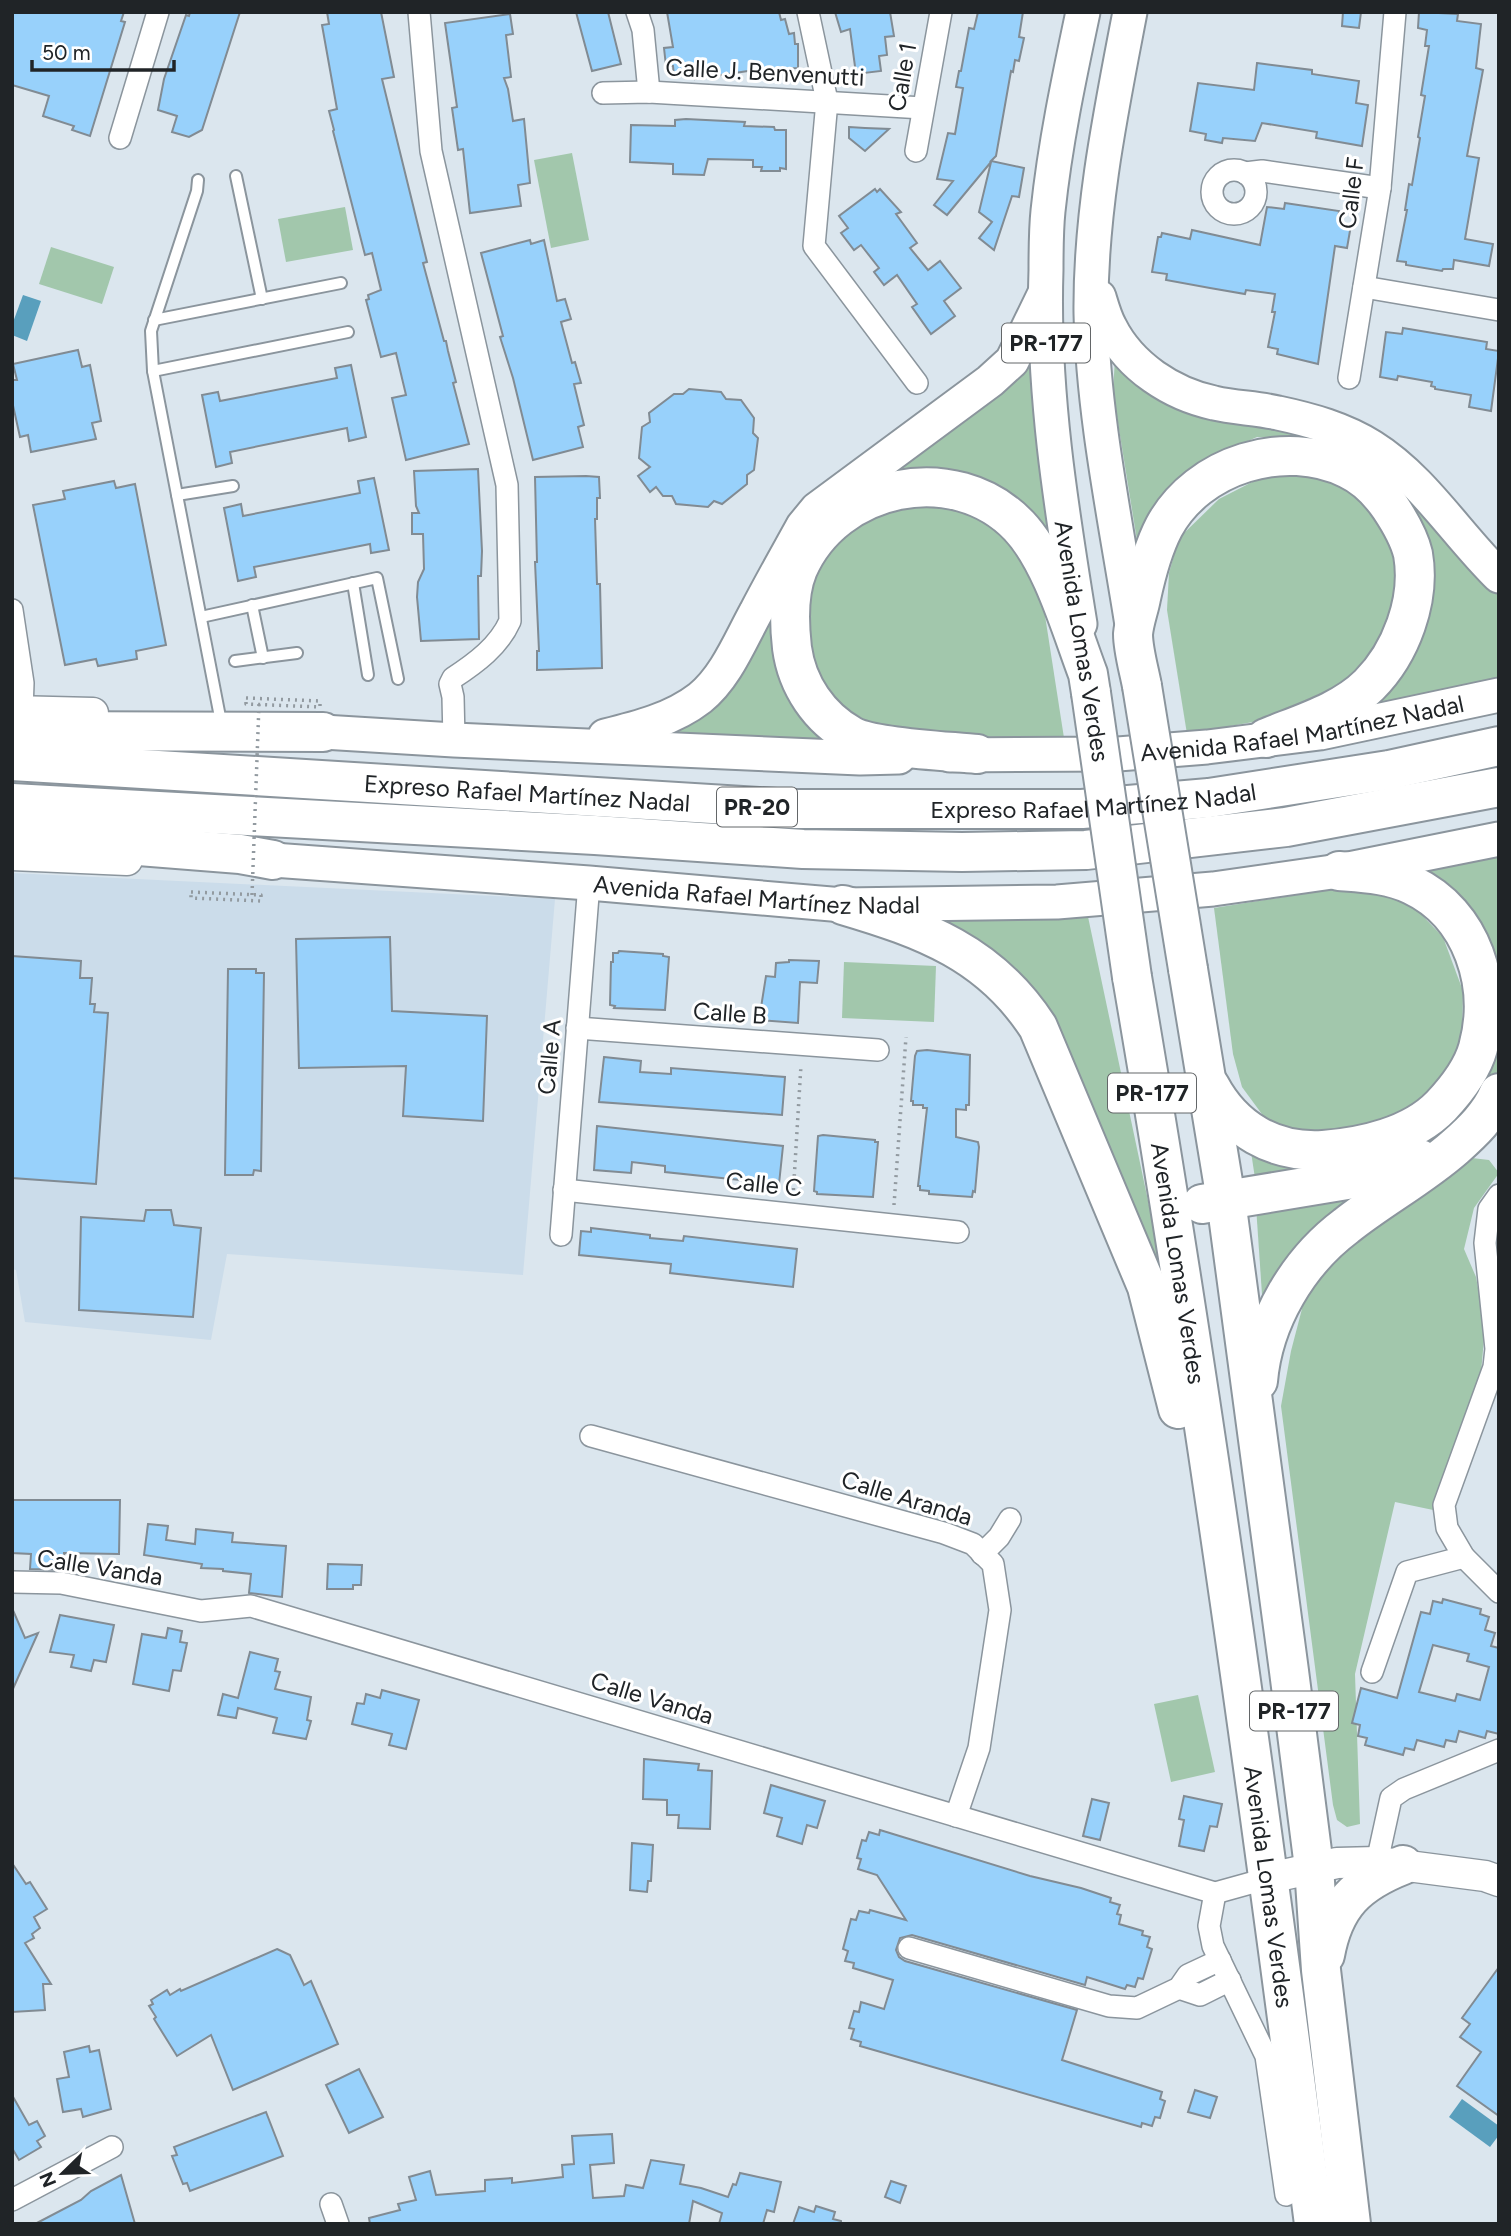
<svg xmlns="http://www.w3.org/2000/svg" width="1511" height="2236" font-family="Figtree,sans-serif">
<rect width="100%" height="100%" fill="#dbe6ee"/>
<!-- built -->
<path fill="#cbdcea" d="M12,873L555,899L523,1275L227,1254L211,1340L25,1322L16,1270L12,1269Z"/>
<!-- green -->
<g fill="#a2c7ac">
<path d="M572,153L589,240L551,248L534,160Z"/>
<path d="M345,207L353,250L286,262L278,219Z"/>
<path d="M51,247L114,267L102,304L39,284Z"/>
<path d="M1035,354L1062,571L1042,530L880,475Z"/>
<path d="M1115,358L1352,441L1499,586V679L1323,723L1425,616L1433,591V564L1425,535L1288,438L1257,437L1230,449L1140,559L1113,392Z"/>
<path d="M1304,474L1333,480L1360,497L1381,522L1398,563L1397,607L1368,674L1297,714L1187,734L1167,610L1169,573L1179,538L1219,499L1266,475Z"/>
<path d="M944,499L1013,535L1039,577L1064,738L886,735L840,708L820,678L807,636L810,588L831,545L862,518Z"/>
<path d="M767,618L781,622L850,741L658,740Z"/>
<path d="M1499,849V1067L1487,1097L1429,1148L1256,1185L1250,1145L1394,1146L1497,1024L1416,868Z"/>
<path d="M1347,887L1387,894L1419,912L1443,937L1463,991L1462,1041L1440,1083L1410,1112L1316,1140L1267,1121L1242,1087L1233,1054L1214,908Z"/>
<path d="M1087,912L1169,1300L1096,1116L920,914Z"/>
<path d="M844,962L936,966L934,1022L842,1018Z"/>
<path d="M1472,1158L1489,1160L1499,1173L1474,1208L1464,1249L1476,1277L1485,1327L1481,1373L1438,1511L1395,1502L1355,1674L1360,1824L1347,1827L1337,1820L1333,1805L1281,1406L1291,1351L1303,1305L1323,1266L1408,1197Z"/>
<path d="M1402,1176L1264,1324L1256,1206Z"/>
<path d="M1198,1695L1215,1772L1171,1782L1154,1704Z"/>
</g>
<!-- water -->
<g fill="#599fbd">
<path d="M23,295L41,301L27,341L12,335V325Z"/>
<path d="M1462,2099L1499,2126V2135L1490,2147L1449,2117Z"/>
</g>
<!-- building -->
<g fill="#98d1fb" stroke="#818b93" stroke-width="2" fill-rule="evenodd">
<path d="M12,12H124L121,21L125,22L90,136L72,130L74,126L43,116L49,96L12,85Z"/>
<path d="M190,12H240L202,130L189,137L172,132L177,116L158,110L164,79L186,15L189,16Z"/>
<path d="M327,12H381L394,77L382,79L427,262L423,263L444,341H446L448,351L456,382L453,383L469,444L406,460L392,398L406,395L396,353L381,357L366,300L369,299L368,295L381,290L372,253L365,255L333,131L334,130L329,111L337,109L322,25L329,24Z"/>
<path d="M576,12H608L621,64L592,71Z"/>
<path d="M667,12H779L781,20L785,19L789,34L794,33L795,44H798V68L761,69L695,79V74L674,76L673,66H666L664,48L673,47Z"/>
<path d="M835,12H890L894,36L885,37L887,55L879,56L881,71L856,74L850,29L841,32Z"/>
<path d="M978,12H1023L1019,37L1024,38L1019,61L1015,60L1013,72L1011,71L996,156L991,161L1024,168L1019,197L1012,196L994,250L979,238L992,222L979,212L991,162L947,215L934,205L953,181L937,179L948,133L955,134L963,88L956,87L959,71H961L969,28L974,29Z"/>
<path d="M1343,12H1361L1359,28L1342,26Z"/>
<path d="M1419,12L1458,14L1457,21L1481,24L1476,68L1483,70L1467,156L1479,158L1465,239L1493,244L1489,266L1454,260L1453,269H1443L1442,271L1406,265V262L1397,261L1407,210H1405L1409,184L1412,185L1420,138L1418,137L1425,96L1421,95L1429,46H1425L1427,30L1418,28Z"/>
<path d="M510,14L513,34L506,35L511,77L504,78L508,89L513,121L524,119L530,183L518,185L521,206L470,213L463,149L458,150L452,108L457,107L445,23Z"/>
<path d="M1257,63L1312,70V74L1359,81L1356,103L1368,105L1362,146L1316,138L1317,132L1262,123L1255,141L1223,138L1222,143L1205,140L1206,134L1190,131L1198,83L1254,90Z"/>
<path d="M686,119L745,122L744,126L774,127L775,130H786V169L780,168V171H761L762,167H753V160L708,159L704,175L673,174V164L630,162L631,125L675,126V120Z"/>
<path d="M849,127L865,128L889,129L865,151L849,138Z"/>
<path d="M875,189L877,192L880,189L901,212L896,214L917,243L910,248L928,270L940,261L961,288L944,301L955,316L931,334L912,307L917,304L897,275L884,285L874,272L879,268L861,245L854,250L841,233L848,228L839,216Z"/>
<path d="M1285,203L1339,211L1338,223L1351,225L1347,248L1335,246L1318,364L1277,354L1278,349L1268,347L1275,312H1272L1275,294L1246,290L1245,294L1210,288L1166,280L1167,274L1152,272L1158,237H1161L1162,233L1190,239L1192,230L1260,245L1267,207L1284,209Z"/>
<path d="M530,240L531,244L544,240L557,301L565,299L571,319L561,322L572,363L575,362L581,383L574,384L584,425L578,427L583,447L533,460L513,378L500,337L503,336L481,253Z"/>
<path d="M1403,328L1487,342L1486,349L1499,351L1491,411L1469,407L1471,395L1435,389V387L1431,386L1432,382L1398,376L1397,380L1380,377L1386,332L1402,334Z"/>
<path d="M78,350L82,367L90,365L101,421L92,423L96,439L31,452L28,435L20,437L12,401V380H17L13,364Z"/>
<path d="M351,365L366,437L349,441L347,428L230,452L232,463L216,467L202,395L218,392L220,401L337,378L335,368Z"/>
<path d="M689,389L721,392L726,399L741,400L754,418L753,433L758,438L754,470L747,475V484L722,504L714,501L708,507L676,504L672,496H663L656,487L650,492L638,476L650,467L639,458L642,427L650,422L649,413L674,394H683Z"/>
<path d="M478,469L482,551L481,576H478L479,639L421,641L417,597L418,582L424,569L423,534H412V513H419L416,506L414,471Z"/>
<path d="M586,476L599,477L600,498H597V519H595L597,584H600L602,668L537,670V651H539L535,562H537L535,477Z"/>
<path d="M374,478L389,550L371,553L370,544L254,567L256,577L238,581L224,508L241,504L243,516L360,493L358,481Z"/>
<path d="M114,481L116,488L135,484L166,645L136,651L137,659L98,666L96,659L65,665L33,505L65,499L63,491Z"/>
<path d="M390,937L392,1011L487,1016L483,1121L403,1116L406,1066L299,1068L296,939Z"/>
<path d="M619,951L663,954V956L669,957L665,1010L614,1008L615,1006L610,1005L611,962H613V953H618Z"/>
<path d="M12,956L81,961L80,978H92L90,1004H95L94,1012L108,1013L96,1184L12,1178Z"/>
<path d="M789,960L819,961L817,983L800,982L798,1023L759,1020L766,976L775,977L776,963L789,962Z"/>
<path d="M228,969H256V973H264L261,1171L254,1170L253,1175H225Z"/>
<path d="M927,1050L970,1055L969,1105H966V1110L956,1109V1137L978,1142L979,1147L975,1192L973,1191L972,1197L929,1194V1191L920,1190V1186H918L927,1108H923V1105H913V1101H911L915,1056L917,1051Z"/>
<path d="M604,1057L641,1061L640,1072L671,1074V1068L785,1077L782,1115L599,1102Z"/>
<path d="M597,1126L783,1146L779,1184L665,1172V1166L632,1162L631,1173L594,1170Z"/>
<path d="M823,1135L875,1140V1142H878L873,1197L817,1194V1192L814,1191L818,1136Z"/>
<path d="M146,1210H171L174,1225L201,1228L193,1317L79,1310L81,1217L144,1221Z"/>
<path d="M591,1228L650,1235V1238L683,1241L684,1236L797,1249L793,1287L670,1273L671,1264L579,1255L581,1231L591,1232Z"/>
<path d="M12,1500H120L119,1554L64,1553V1570L30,1569L31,1554L12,1553Z"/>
<path d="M148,1524L168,1526L166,1540L195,1544L196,1529L233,1533L232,1542L286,1546L282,1597L249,1593L251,1574L223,1571V1569L201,1568L202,1564L144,1555Z"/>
<path d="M328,1564L362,1565L361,1585H353V1589H327Z"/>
<path d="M1443,1599L1481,1609L1480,1614L1489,1617L1485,1630L1495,1633L1491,1646L1499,1648V1734L1487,1731L1485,1738L1459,1731L1456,1742L1446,1740L1444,1747L1417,1740L1414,1750L1405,1748L1403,1755L1365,1745L1367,1738L1358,1736L1360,1725L1352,1723L1361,1688L1397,1698L1421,1612L1430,1614L1433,1601L1442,1603ZM1433,1645L1469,1654L1467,1661L1489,1667L1480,1700L1457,1694L1455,1701L1419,1692Z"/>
<path d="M12,1608L25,1638L38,1633L12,1691Z"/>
<path d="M60,1615L114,1625L106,1662L94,1660L91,1671L71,1667L74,1655L50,1652Z"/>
<path d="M168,1628L182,1631L180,1642L187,1643L181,1671L173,1670L169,1691L133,1684L142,1634L166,1638Z"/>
<path d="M250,1652L278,1659L275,1671L280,1672L275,1689L311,1697L307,1720L311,1721L306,1739L273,1733L277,1718L238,1708L236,1718L218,1715L223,1694L238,1698Z"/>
<path d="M382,1690L419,1700L406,1749L389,1745L392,1734L352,1724L357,1703L364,1704L366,1694L380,1698Z"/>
<path d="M644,1759L699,1764L698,1770L712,1771L710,1829L678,1828L679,1815H667V1800L643,1799Z"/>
<path d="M771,1785L825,1801L817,1828L807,1825L802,1844L777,1836L782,1818L764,1813Z"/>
<path d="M1184,1796L1222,1804L1217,1827L1210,1826L1204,1851L1179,1846L1184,1820L1179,1819Z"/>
<path d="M1092,1799L1109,1803L1100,1840L1083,1836Z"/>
<path d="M880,1830L1030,1876L1081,1888L1111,1898L1110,1902L1120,1905L1117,1914L1121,1915L1119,1924L1143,1931L1142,1935L1150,1937L1147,1947L1152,1949L1143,1979L1138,1978L1135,1987L1127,1985L1125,1989L1087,1977L1085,1985L912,1935L900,1938L896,1950L899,1957L905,1961L1077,2010L1062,2060L1162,2092L1160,2099L1165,2101L1160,2118L1155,2117L1152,2126L1142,2123L1141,2127L860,2046L861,2042L851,2039L854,2029L849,2028L854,2011L859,2012L861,2002L884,2009L893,1980L853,1968L854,1963L845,1961L848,1951L843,1949L851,1919L856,1920L859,1911L869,1913L870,1910L906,1920L877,1875L858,1869L861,1859L857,1858L862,1840L866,1841L869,1832L879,1835Z"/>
<path d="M632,1843L653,1845L651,1881H648L647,1892L630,1890Z"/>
<path d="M12,1863L26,1884L30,1882L47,1909L34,1917L40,1928L32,1934L34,1938L25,1943L51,1984H43L45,2010L12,2012Z"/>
<path d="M277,1949L290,1955L304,1985L311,1981L338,2044L233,2090L211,2035L177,2056L154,2019L156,2017L149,2006L153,2004L151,2000L167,1990L170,1995L180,1989L181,1991Z"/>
<path d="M1499,1967V2116L1457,2086L1481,2052L1460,2037L1470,2024L1462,2018Z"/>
<path d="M89,2046L90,2052L99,2050L111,2109L83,2117L81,2109L63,2112L57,2079L69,2077L64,2052Z"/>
<path d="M359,2069L383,2117L349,2133L326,2085Z"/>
<path d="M1195,2090L1217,2097L1210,2118L1188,2112Z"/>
<path d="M12,2095L29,2125L37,2121L45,2136L37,2141L41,2147L19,2160L12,2148Z"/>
<path d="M266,2112L283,2156L190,2191L187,2183L183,2184L172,2156L177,2155L174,2147Z"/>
<path d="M612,2134L614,2163L590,2165L593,2198L624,2196L626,2185L643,2188L651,2160L684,2165L680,2184L701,2188L728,2197L733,2184L736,2185L740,2173L781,2182L774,2212L767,2210L763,2224H719L722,2213L693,2201L689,2224H370L369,2218L400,2210L398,2204L416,2200L409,2177L430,2171L436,2195L485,2191V2180L512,2178V2183L563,2177L562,2165L574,2164L572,2136Z"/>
<path d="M121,2175L135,2224H35L81,2200L91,2191Z"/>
<path d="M891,2181L906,2186L900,2203L885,2197Z"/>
<path d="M816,2206L835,2212L833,2219L841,2221V2224H793L799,2207L814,2212Z"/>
</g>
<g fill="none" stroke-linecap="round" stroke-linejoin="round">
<!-- lane casing -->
<g stroke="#8b959d" stroke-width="14">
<g id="lane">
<path d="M236,176L262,299"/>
<path d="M198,180L197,191L151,331L153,371L220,717"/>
<path d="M154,320L341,283"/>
<path d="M153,371L348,332"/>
<path d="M177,495L233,486"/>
<path d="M353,583L368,675"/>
<path d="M252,605L263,658"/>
<path d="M201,617L377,578L398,679"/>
<path d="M235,661L297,653"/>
</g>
</g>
<!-- street casing -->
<g stroke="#8b959d" stroke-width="24">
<g id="street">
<path d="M419,12L431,151L507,485L510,621C499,646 476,663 453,678L450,684L453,697L454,740"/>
<path d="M637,12L643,30L649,92"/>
<path d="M808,12L827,101L814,246L917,383"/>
<path d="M603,93L649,92L923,108"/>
<path d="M120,138L158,12"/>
<path d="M916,151L941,12"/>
<circle cx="1234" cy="192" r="22"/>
<path d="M1245,173L1262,171L1380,188"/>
<path d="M1364,287L1499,310"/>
<path d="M1349,378L1380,188L1395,12"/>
<path d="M12,610L23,683L22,711"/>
<path d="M577,1028L878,1050"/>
<path d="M564,1190L958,1232"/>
<path d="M1499,1195L1489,1209L1485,1243L1496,1349L1494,1367L1444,1505L1447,1528L1464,1557L1499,1592"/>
<path d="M561,1235L589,883"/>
<path d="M591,1436L944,1533L973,1544L993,1564L1000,1610L979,1748L956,1816"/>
<path d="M982,1554L999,1537L1010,1519"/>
<path d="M12,1582L61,1583L201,1611L251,1606L1215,1893L1269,1878"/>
<path d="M1372,1672L1407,1572L1464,1557"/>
<path d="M1377,1862L1391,1798L1404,1789L1499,1750"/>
<path d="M1215,1893L1209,1926L1213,1946L1266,2056L1286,2195"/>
<path d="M909,1948L1109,2006L1137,2008L1179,1988L1188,1975L1220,1960"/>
<path d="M1179,1988L1200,1995L1230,1980"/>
<path d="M12,2200L112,2147"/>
<path d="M331,2204L338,2224"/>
</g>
</g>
<!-- secondary casing -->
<g stroke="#8b959d" stroke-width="33">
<g id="secondary">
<path d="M12,711L93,713"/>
<path d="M12,855L127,860"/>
<path d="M1269,1878L1337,1863L1377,1862L1485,1876L1499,1881"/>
</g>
</g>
<!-- primary casing -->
<g stroke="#8b959d" stroke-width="37">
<g id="primary">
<path d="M1130,12C1111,111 1090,212 1091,313C1093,415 1116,523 1132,625"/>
<path d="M1099,297C1102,307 1105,318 1110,327C1130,367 1172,394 1214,403C1235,408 1257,408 1278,413C1311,420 1343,429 1372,447C1423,479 1456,534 1499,576"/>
<path d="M1080,624C1061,507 1042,389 1046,270C1046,250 1046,230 1048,211C1055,144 1069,78 1083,12"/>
<path d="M323,732L454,740L860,758L899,757"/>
<path d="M605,736C638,728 673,719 700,698C726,677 740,641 756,612C771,583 787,555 803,526L817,509L990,381L1012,361L1045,293"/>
<path id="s1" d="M950,755L1118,754L1207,747L1320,733L1499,695"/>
<path id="s2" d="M273,860L589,883L843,905L1057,902L1213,889L1339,871L1499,839"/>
</g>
</g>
<!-- highway casing -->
<g stroke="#8b959d" stroke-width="42">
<g id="highway">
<path d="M1142,686C1139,670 1133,650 1133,634C1134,622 1139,609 1141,598C1146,575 1153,548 1164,527C1198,464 1285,438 1348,469C1365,477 1379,491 1390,507C1400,522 1409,537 1413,554C1421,600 1401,653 1369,685C1342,712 1300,724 1266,738"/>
<path d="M12,731L323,732"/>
<path d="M977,754C948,751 875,748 852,736C819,718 797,685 792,648C789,622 788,593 798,569C835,484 954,458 1019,526C1052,561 1071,629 1088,674L1091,693"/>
<path id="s3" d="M12,761L792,809H1082L1209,798L1389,770L1499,746"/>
<path d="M12,803L595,835L803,849L962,852L1086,850L1286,827L1499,787"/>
<path d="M12,829L139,846L240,854L273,860"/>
<path d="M843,905C924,929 990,953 1038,1027L1147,1287L1178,1409"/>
<path d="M1188,969L1226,1200L1289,1671L1314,1867L1321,1970L1351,2224"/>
<path id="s4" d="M1132,977C1203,1391 1260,1807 1314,2224"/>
<path d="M1210,1086C1233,1129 1273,1153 1323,1150C1363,1147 1412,1136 1441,1106C1456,1090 1472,1070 1478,1048C1495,986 1473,914 1412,885C1389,874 1364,873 1339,871"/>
<path d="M1202,1204L1377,1175L1420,1159"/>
<path d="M1258,1381C1263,1321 1298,1262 1346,1226C1381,1198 1421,1177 1455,1147C1472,1132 1490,1115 1499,1093"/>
<path d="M1325,1955C1334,1905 1357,1883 1403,1865"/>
</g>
</g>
<!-- path -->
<g stroke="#929aa0" stroke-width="3.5" stroke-dasharray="2 5" stroke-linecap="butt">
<path d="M246,698L320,701V707L246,704Z"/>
<path d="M191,892L261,895V901L191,898Z"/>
<path d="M793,1197L801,1065"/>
<path d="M894,1205L906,1037"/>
</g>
<!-- lane -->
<use href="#lane" stroke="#fff" stroke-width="10"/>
<!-- street -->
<use href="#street" stroke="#fff" stroke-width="21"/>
<!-- secondary -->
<use href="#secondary" stroke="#fff" stroke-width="30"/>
<!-- primary -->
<use href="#primary" stroke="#fff" stroke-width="33"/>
<!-- highway -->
<use href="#highway" stroke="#fff" stroke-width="38"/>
<!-- highway-bridge casing -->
<g stroke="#8b959d" stroke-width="42" stroke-linecap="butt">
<g id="highway-bridge">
<path d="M1142,686L1188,969"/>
<path d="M1091,693L1132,977"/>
</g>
</g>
<!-- path-bridge -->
<path stroke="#929aa0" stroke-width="3.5" stroke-dasharray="2 5" stroke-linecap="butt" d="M252,895L259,704"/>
<!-- highway-bridge -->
<use href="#highway-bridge" stroke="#fff" stroke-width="38"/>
</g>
<g text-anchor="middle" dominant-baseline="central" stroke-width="6" stroke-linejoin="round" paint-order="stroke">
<!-- shield labels -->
<g fill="#fff" stroke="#636668" stroke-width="2">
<rect x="1002" y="323.5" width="88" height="39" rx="5"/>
<rect x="717" y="787.5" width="80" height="39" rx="5"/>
<rect x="1108" y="1073.5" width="88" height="39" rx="5"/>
<rect x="1250" y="1691.5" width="88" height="39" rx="5"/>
</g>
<g font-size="23" font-weight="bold" fill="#202427">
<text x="1046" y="343">PR-177</text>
<text x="757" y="807">PR-20</text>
<text x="1152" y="1093">PR-177</text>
<text x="1294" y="1711">PR-177</text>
</g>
<!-- street labels -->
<g font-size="24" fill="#202427" stroke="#fff">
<text transform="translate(765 72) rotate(3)">Calle J. Benvenutti</text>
<text transform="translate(902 77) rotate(-80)">Calle 1</text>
<text transform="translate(1351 193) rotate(-83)">Calle F</text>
<text transform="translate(1082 641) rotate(81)">Avenida Lomas Verdes</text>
<text stroke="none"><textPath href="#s1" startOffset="354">Avenida Rafael Martínez Nadal</textPath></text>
<text stroke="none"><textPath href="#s3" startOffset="516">Expreso Rafael Martínez Nadal</textPath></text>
<text stroke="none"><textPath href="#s3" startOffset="1083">Expreso Rafael Martínez Nadal</textPath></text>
<text stroke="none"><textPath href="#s2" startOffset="485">Avenida Rafael Martínez Nadal</textPath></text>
<text transform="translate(730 1013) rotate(4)">Calle B</text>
<text transform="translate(549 1057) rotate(-85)">Calle A</text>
<text transform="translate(764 1184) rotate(6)">Calle C</text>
<text stroke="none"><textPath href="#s4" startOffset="290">Avenida Lomas Verdes</textPath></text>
<text transform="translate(907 1498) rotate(17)">Calle Aranda</text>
<text transform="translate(100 1567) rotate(9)">Calle Vanda</text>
<text transform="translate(652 1698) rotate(17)">Calle Vanda</text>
<text stroke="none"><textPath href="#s4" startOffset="920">Avenida Lomas Verdes</textPath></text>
</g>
</g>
<!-- border -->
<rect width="1511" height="2236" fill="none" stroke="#202427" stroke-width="28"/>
<!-- north arrow -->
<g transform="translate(63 2173) rotate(247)" stroke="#ffffff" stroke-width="5" paint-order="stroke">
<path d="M0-5L12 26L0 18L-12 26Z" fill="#202427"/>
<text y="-10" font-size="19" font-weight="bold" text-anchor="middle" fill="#202427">N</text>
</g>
<!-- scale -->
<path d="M32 60v10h142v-10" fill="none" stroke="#202427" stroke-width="3.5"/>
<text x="42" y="60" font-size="21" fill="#202427" stroke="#ffffff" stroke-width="5" paint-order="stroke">50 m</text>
</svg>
